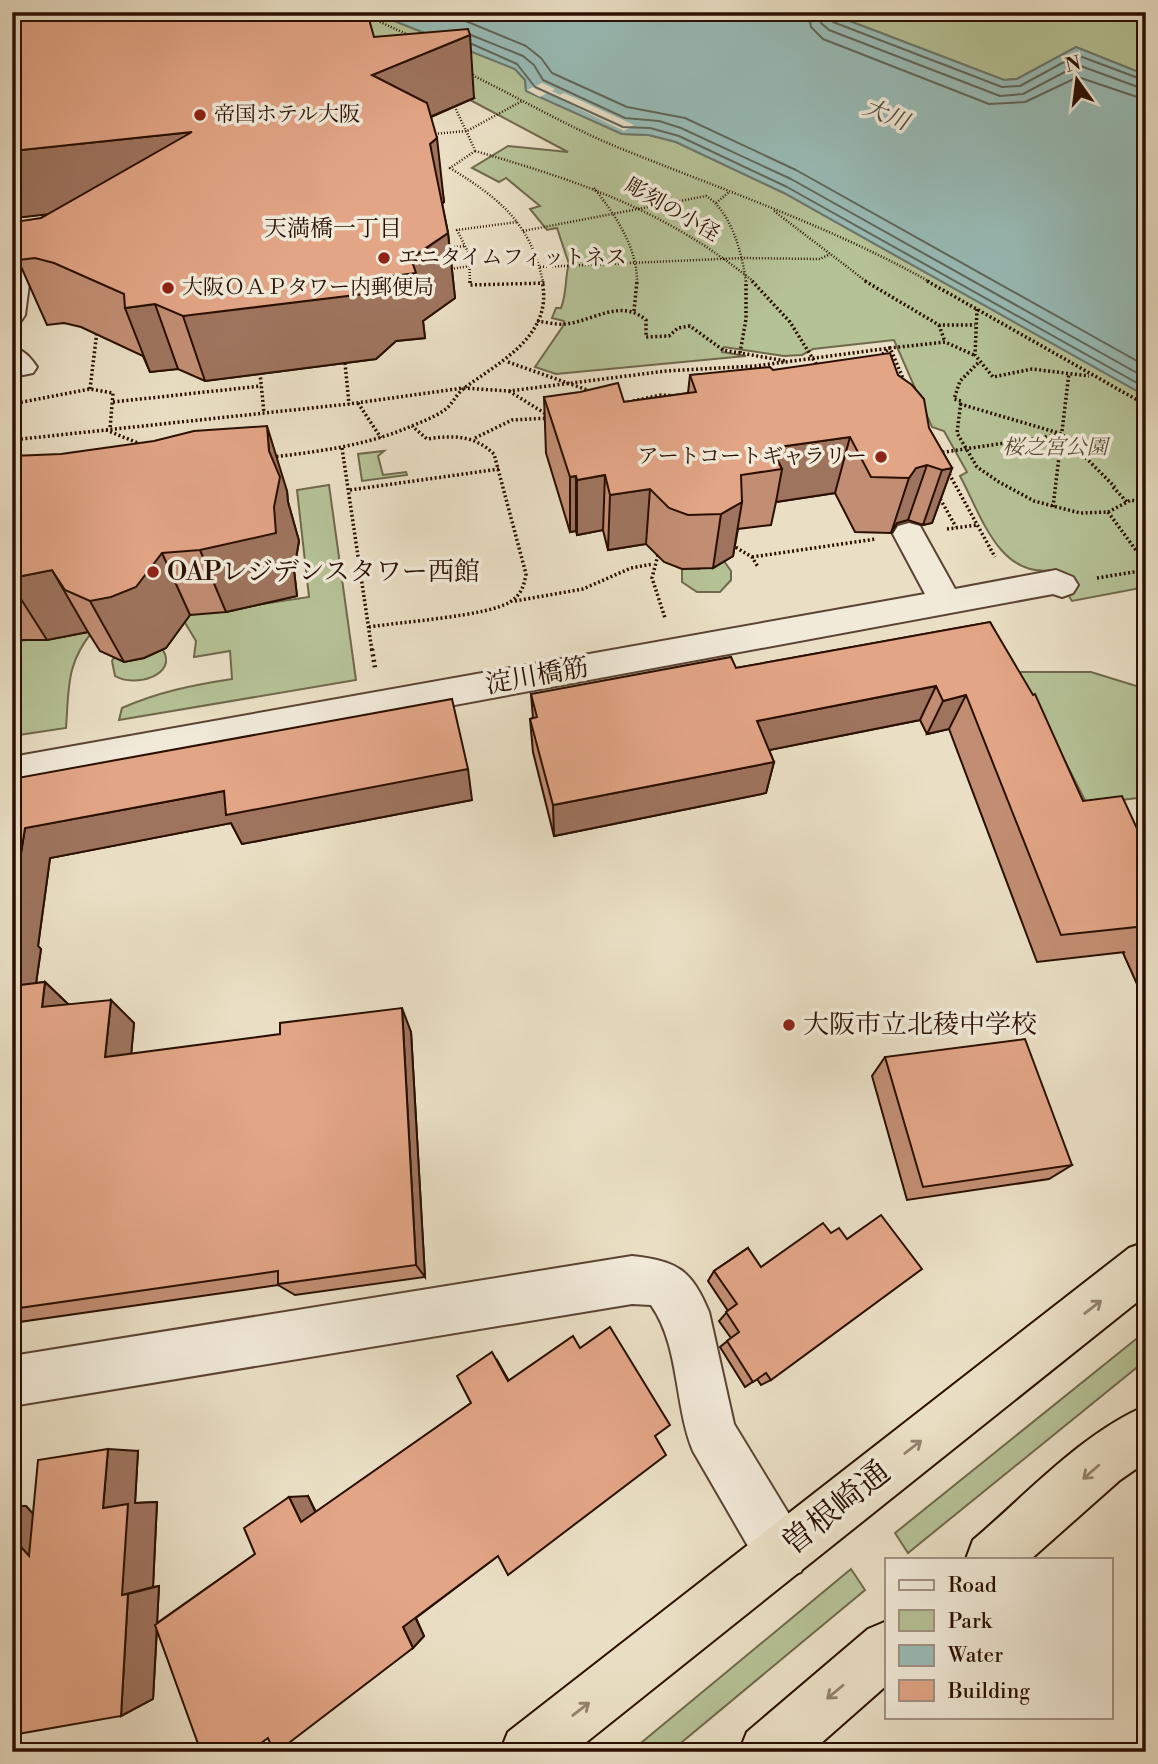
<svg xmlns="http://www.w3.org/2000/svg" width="1158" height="1764" font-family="'Libre Bodoni','Noto Serif JP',serif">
<rect width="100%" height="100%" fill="#eadfc5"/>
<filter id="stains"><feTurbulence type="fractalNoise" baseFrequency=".00286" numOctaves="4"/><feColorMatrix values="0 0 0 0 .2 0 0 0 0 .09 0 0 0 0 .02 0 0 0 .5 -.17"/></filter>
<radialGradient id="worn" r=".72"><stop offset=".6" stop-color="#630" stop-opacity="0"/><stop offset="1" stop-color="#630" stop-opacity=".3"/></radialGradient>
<!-- green -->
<g fill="#b5c296" stroke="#70684c" stroke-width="2">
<path d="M260,12H372L515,69L525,80L526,90L622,134L649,135L676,142L784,193L1146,396V587L1072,601L1052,570C999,578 981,515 960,476L967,472L944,431L932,427L894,340L813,349L802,355L784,356L724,347L722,352L746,356L556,374L535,367L563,326L564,321L552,318L556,308H561C567,294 565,275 569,264L557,228L547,230L530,209L540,206L506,178L499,182L472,168L508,146L568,152L472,101Z"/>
<path d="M826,12H1146V75L1076,47L1017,79L1004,80Z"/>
<path d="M384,451L378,456L383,475L406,472L407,475L362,481L358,454Z"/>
<path d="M329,485L356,680L119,720L122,708C158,692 193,685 232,679L230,651L194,657L196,641L181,616L309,597L297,490Z"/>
<path d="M724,561L731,571V580L720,592H697L682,582V569H699L697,564Z"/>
<path d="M93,631C66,663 69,688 66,728L12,736V642Z"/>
<path d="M163,650C178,675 135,688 115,676L112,661L115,656Z"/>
<path d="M1019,672H1091L1146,689V797L1087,804Z"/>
<path d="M1146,1331V1360L908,1553L895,1533Z"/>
<path d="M851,1569L865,1590L670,1752H630Z"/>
</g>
<!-- water -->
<path fill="#98bcb7" stroke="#6c776e" stroke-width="2" d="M372,12H826L1004,80L1017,79L1076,47L1146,75V396L784,193L676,142L649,135L622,134L526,91L525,80L515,69Z"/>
<!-- pier -->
<path fill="#eadfc5" d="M542,83L555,89L552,91L560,95L564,93L634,125L624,131L547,93L540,97L527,90Z"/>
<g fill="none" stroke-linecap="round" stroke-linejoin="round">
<!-- shore -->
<g stroke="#61665c" stroke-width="2">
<path d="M444,12L526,46L541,58L552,73L627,107L685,118L796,170L1146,366"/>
<path d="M808,12L811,27L823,39L989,104L1025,102L1078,77L1146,100"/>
<path d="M819,12L821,23L829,30L1000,96L1023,94L1078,65L1146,90"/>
<path d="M828,12L833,22L1002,87L1020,86L1077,55L1146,81"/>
<path d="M471,35L523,56L534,65L543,80L625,118L659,121L681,128L791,179L1146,378"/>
<path d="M472,44L517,64L535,87L623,127L650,128L679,136L787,187L1146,388"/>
</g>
<!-- minor casing -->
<g stroke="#5a4332" stroke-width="4">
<g id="minor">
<path d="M35,230L81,234L84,239L81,244H35L12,250V235Z"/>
<path d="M19,253L28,256L32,261L25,315L21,321L12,323V255Z"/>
<path d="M12,347C24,350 30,357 37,367L33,373L23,375L12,372Z"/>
<path d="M909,523L920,526L955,589L1056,570L1073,577L1078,585L1073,593L1062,597L1053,594L12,787V757L925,594L893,534L898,526Z"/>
<path d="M632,1256C677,1261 691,1269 709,1312L734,1424L801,1534L808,1553L801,1572L782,1579L763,1572L693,1451C674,1405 680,1346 651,1305L632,1304L12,1406V1356Z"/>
</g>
</g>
<!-- highway casing -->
<g stroke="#2a0f01" stroke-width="4">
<g id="highway">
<path d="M1146,1242V1295L574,1752H500L508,1732L1129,1248Z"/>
<path d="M1146,1406V1462L1120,1480L1031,1559H966L973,1540C1025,1496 1083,1432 1146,1406Z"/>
<path d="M887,1621V1685L811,1752H739L747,1732L868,1629Z"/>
</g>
</g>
<!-- path-far2 -->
<g stroke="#2a0f01" stroke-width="2.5" stroke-dasharray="1 2" stroke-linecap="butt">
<path d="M358,12L411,36"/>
<path d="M946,12H995"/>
<path d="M1122,12L1146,27"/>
<path d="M469,70L474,76C523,100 572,129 622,149C726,191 832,227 930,282"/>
<path d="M452,101L475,150"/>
<path d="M432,134L467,131L522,101"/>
<path d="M475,151C582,182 667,211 754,282"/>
<path d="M475,151L450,168C500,199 530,222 543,282"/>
<path d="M594,188C615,215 637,246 637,282"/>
<path d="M716,203L729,192"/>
<path d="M774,211L867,282"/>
<path d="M523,231L706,196C732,212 742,254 746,282"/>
<path d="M445,248L465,246"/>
<path d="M540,267L742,258L820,259L830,254"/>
<path d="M451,269L470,266"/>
<path d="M470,282L469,254L457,230L517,222"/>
</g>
<!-- path-far1 -->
<g stroke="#2a0f01" stroke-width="3.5" stroke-dasharray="2 2.5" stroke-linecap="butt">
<path d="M470,281V285L546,283"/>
<path d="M752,281L790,322L818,367"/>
<path d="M865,281L939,325H975"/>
<path d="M927,281L1146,405"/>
<path d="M977,309L975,355L993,377L1032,369L1089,376"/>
<path d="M634,311L637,281"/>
<path d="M537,321C546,322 556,325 565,324C594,321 620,298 646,320V337L669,336L678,328L690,326L723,350L786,361"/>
<path d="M939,325L945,342"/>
<path d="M740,353L746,319V281"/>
<path d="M879,357L890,348L945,342L974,355"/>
<path d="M508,362L593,392"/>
<path d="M345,363L349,404"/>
<path d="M978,363L960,381L954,399L961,401L957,433L977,467L999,482L1034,501L1080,513L1108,512L1131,500L1146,503"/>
<path d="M260,373L264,413"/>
<path d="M90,389L97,331"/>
<path d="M509,391L549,416"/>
<path d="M633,401L661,395L679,396"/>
<path d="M113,402L261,386"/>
<path d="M358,403L381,438"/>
<path d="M12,404L90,389L113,393L110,429"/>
<path d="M960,404L1062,434L1115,487"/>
<path d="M106,430L143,445"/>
<path d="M475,438L512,420L550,418"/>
<path d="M12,440L349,404L463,388L509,391L666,371L755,366L890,348L905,383"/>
<path d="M342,448L372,651"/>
<path d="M938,453L1058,435"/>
<path d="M272,457C316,452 361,446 402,430C416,424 434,418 446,409C453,403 456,395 463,389C499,362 554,336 542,281"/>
<path d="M947,470L995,557"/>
<path d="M1113,487L1127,502"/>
<path d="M350,490L499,469"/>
<path d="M938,495L956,527"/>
<path d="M1053,507L1069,373"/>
<path d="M1108,512L1146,564"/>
<path d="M947,529L977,525"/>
<path d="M732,545L752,557L758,567"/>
<path d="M658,555L652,578L665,618"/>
<path d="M752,557L876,539"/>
<path d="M1097,578L1146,570"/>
<path d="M515,601L583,589L631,568L653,564"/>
<path d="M369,627C400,622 488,616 510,602C521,595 524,586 526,574L494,454C474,435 453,435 427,439L412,426"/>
</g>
<!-- path -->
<path stroke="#2a0f01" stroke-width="4.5" stroke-dasharray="2 3.5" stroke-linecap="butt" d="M372,649L375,668"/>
<!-- minor -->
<use href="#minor" fill="#f1ead9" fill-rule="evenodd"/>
<!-- highway -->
<use href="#highway" fill="#eadfc5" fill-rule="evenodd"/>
</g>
<!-- wall -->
<g fill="#c28e73" stroke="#2a0f01" stroke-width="2">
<path d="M12,12L374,37L474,98L431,117L444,202L442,203L448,233L455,298L423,321L425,338L396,341L376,359L205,381L178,369L150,372L143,356L81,327L64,323L47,325L18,260L41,218L47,214L15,218L12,212Z"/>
<path d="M773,370L898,375L952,468L932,523L923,525L908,520L897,523L891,533L855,532L835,493L776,502L771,525L738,529L733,556L713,568L682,569L664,562L646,544L608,550L603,530L577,535L576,531L570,532L546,453L544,397L624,402L688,393L690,375Z"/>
<path d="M12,456L287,491L288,502L299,541L294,570L297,596L226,612L190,615L166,648L144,658L124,662L100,651L88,632L47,640H12Z"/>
<path d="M990,622L1083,801L1146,926V1004L1123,953L1125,952L1037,962L949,729L927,734L920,720L769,750L774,762L766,793L554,836L533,752L530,719L533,718L531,694L736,668Z"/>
<path d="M12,779L472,800L242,844L231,823L50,858L38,946L41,949L36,983L45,982L68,1004L134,1023L131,1054L411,1032L425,1277L295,1295L278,1285L12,1323Z"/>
<path d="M885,1057L1072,1165L1049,1179L907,1200L872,1076Z"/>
<path d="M748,1248L771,1380L761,1385L757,1379L745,1387L720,1347L731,1338L719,1321L728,1311L708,1281L714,1271Z"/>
<path d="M497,1360L509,1381L498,1556L416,1618L424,1636L413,1648L268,1738L157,1630L153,1699L121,1716L26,1506L33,1514L138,1451L135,1503L157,1502L153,1587L159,1586L157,1623L255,1554L308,1496L316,1512L471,1403Z"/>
</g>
<!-- shaded-wall -->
<g fill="#9e745e" stroke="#2a0f01" stroke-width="2">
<path d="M470,35L474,98L381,138L372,75Z"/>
<path d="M192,132L210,196L15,218L12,212V151Z"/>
<path d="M437,138L444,202L438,208L430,144Z"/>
<path d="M448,233L455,298L423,321L425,338L396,341L376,359L205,381L183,316L385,277Z"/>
<path d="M155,304L178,369L150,372L125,308Z"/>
<path d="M267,426L287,491L288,502L299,541L294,570L297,596L226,612L200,550L269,451Z"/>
<path d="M850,437L835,493L776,502L782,469L771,448Z"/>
<path d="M927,465L908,520L897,523L891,533L909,478L916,468Z"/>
<path d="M952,468L932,523L923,525L942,470Z"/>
<path d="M605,475L603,530L577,535V480Z"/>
<path d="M576,476V531L570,532V477Z"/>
<path d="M650,489L646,544L608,550L610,495Z"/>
<path d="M742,502L733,556L713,568L721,514Z"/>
<path d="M162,553L190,615L166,648L144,658L124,662L90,601Z"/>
<path d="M52,570L88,632L47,640L12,585V578Z"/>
<path d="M936,686L920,720L750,754L757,721Z"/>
<path d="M966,695L949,729L927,734L943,701Z"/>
<path d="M774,762L766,793L554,836L553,805Z"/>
<path d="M468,769L472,800L242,844L231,823L50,858L38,946L41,949L32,1011L12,994V909L25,828L224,791Z"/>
<path d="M45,982L71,1007H42Z"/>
<path d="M111,1000L134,1023L129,1079L105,1057Z"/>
<path d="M402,1008L411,1032L425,1277L416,1265Z"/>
<path d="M108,1449L138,1451L135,1503L157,1502L153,1587L122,1595L103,1508Z"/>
<path d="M308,1496L319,1520L301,1522L289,1497Z"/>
<path d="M12,1506H26L66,1551L29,1556L12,1537Z"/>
<path d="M159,1586L153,1699L121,1716L128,1594Z"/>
<path d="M415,1617L424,1636L413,1648L403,1627Z"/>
</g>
<!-- building -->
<g fill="#e2a586" stroke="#2a0f01" stroke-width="2">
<path d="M12,12H367L374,37L468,29L470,35L372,75L427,103L437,138L430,144L448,233L411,258L416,273L385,277L364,294L183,316L155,304L125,308L124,294L54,263L35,258L18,260L21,221L41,218L192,132L12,151Z"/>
<path d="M890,353L898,375L912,385L924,399L929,428L952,468L942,470L927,465L916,468L909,478L871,477L850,437L771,448L782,469L741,475L742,502L721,514L688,515L669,508L650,489L610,495L605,475L577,480L576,476L570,477L544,397L580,392L618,383L624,402L696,392L690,375L770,367L773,370Z"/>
<path d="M267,426L269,451L280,477L274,507L276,533L200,550L162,553L136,587L111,597L90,601L65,590L52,570L12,578V456L61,454L154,441L194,431Z"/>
<path d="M990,622L1033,695L1035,694L1083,801L1122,796L1146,848V926L1061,935L966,695L943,701L936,686L757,721L774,762L553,805L530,719L537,717L531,694L731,657L736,668Z"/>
<path d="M452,699L468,769L226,815L224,791L25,828L12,909V779Z"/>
<path d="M12,923H15L12,939Z"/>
<path d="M45,982L42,1007L111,1000L105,1057L280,1034V1023L402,1008L416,1265L278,1284V1271L12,1309V986Z"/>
<path d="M1025,1039L1072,1165L923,1187L885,1057Z"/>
<path d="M881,1215L922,1269L771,1380L766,1373L753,1382L727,1341L739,1332L726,1312L737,1304L714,1271L748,1248L761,1267L823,1223L831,1233L839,1228L847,1239Z"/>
<path d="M610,1327L670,1425L655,1436L666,1455L508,1575L498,1556L403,1627L413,1648L277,1752H274L268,1738L249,1752H201L155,1625L255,1554L244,1528L289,1497L301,1522L471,1403L457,1376L492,1352L508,1381L573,1336L580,1348Z"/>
<path d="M108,1449L103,1508L128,1504L122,1595L128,1594L121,1716L12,1735V1537L29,1556L38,1460Z"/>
</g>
<!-- one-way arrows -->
<defs><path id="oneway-shaft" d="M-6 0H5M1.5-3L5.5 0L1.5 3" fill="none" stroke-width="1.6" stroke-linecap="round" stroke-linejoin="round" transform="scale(1.75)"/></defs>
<g stroke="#94816d">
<use href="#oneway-shaft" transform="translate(1093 1307) rotate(-38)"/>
<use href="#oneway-shaft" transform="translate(913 1447) rotate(-38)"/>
<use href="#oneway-shaft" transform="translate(1091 1472) rotate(139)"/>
<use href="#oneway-shaft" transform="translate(835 1692) rotate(140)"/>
<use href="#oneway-shaft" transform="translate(581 1709) rotate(-38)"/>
</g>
<!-- markers -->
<g fill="#8f2418" stroke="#f1ead9" stroke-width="2.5">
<circle cx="200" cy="115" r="7"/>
<circle cx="384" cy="258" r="7"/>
<circle cx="168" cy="288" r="7"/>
<circle cx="881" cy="457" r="7"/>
<circle cx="153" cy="572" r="7"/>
<circle cx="789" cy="1025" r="7"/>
</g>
<g text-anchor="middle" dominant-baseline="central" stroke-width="7" stroke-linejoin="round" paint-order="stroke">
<!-- far-poi labels -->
<g font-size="21" fill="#2a0f01" stroke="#f1ead9" text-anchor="start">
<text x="214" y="115">帝国ホテル大阪</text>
<text x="398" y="258">エニタイムフィットネス</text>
<text x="182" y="288">大阪ＯＡＰタワー内郵便局</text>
<text x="867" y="457" text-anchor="end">アートコートギャラリー</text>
</g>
<!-- far-street labels -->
<g font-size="21" fill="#2a0f01" stroke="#f1ead9">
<text transform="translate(672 210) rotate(30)">彫刻の小径</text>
</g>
<!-- far-park labels -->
<g font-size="21" font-style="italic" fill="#5b4e35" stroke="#f1ead9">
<text x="1055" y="448">桜之宮公園</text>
</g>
<!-- far-water labels -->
<g font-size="23" font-style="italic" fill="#504c41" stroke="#f1ead9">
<text transform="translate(886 115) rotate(22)">大川</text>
</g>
<!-- far-neighbourhood labels -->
<g font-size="23" fill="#2a0f01" stroke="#f1ead9">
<text x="333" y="229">天満橋一丁目</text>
</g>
<!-- poi labels -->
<g font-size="26" fill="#2a0f01" stroke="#f1ead9" text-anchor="start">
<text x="167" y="572">OAPレジデンスタワー西館</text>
<text x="803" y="1025">大阪市立北稜中学校</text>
</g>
<!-- street labels -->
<g font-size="26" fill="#2a0f01" stroke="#f1ead9">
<text transform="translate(537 676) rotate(-10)">淀川橋筋</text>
</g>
<!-- near-street labels -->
<g font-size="32" fill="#2a0f01" stroke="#f1ead9">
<text transform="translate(836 1508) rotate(-39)">曽根崎通</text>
</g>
</g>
<!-- margin -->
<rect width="1158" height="1764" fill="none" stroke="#eadfc5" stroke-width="42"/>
<rect x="14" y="14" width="1130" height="1736" fill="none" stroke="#2a0f01" stroke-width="3.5"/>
<rect x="21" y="21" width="1116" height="1722" fill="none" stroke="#2a0f01" stroke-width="2"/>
<!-- legend -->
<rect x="885" y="1558" width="228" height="161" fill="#f1ead9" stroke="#a19283" stroke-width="2"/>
<rect x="899" y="1580" width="35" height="10" fill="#f1ead9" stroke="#a19283" stroke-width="2"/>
<text x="948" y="1592" font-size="21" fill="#2a0f01">Road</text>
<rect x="899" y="1610" width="35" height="21" fill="#b5c296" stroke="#a19283" stroke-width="2"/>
<text x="948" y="1628" font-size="21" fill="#2a0f01">Park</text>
<rect x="899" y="1645" width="35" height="21" fill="#98bcb7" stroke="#a19283" stroke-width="2"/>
<text x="948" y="1662" font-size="21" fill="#2a0f01">Water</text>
<rect x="899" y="1680" width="35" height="21" fill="#e2a586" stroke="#a19283" stroke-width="2"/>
<text x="948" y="1698" font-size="21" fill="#2a0f01">Building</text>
<!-- north arrow -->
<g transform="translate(1077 80) rotate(346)" stroke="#f1ead9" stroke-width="5" paint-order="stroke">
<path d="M0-5L12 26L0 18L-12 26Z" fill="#2a0f01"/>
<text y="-10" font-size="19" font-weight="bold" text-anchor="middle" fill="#2a0f01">N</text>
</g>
<rect width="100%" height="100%" filter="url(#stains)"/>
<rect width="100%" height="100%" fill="url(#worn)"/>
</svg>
